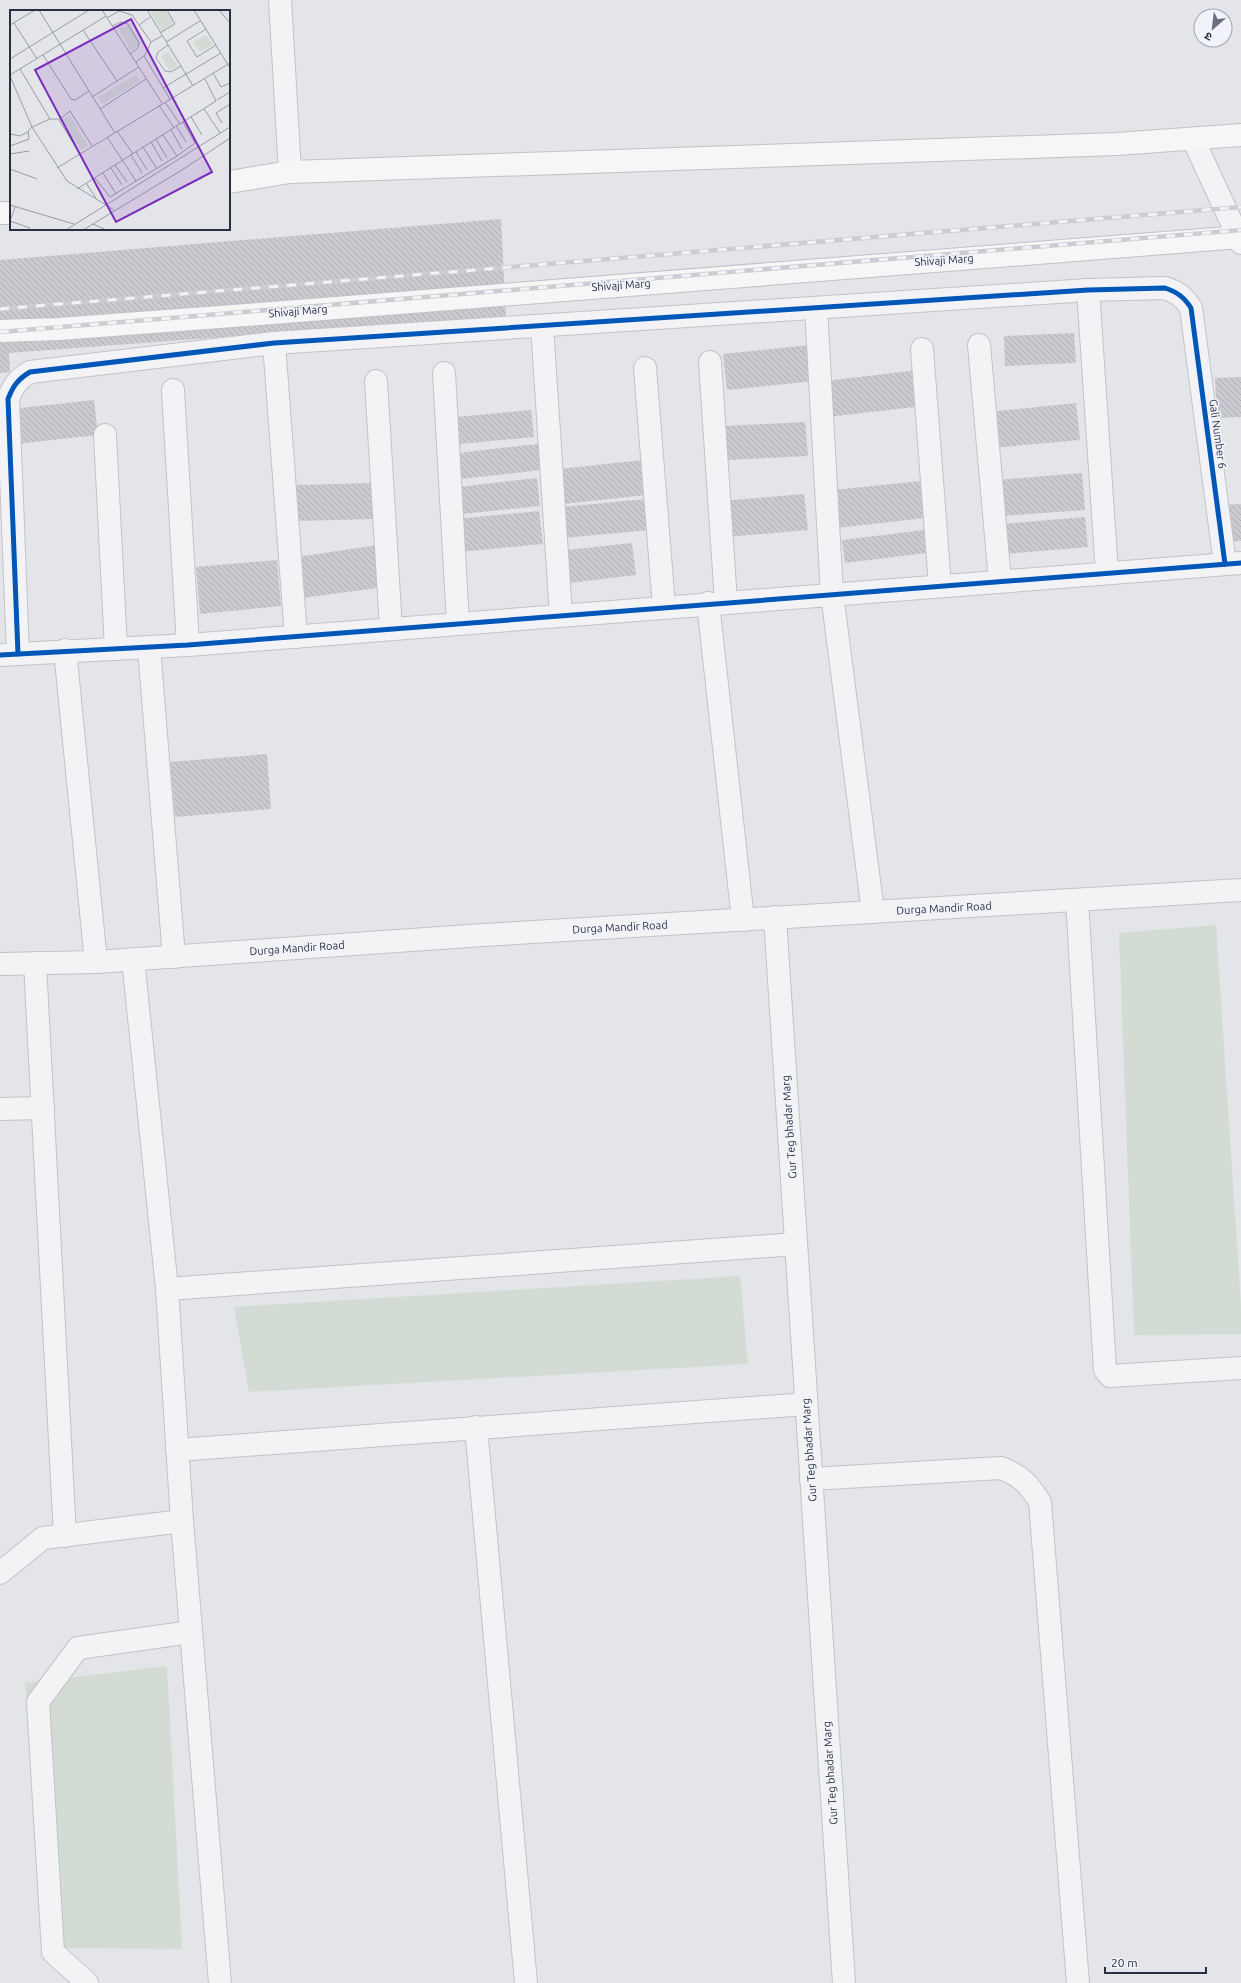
<svg xmlns="http://www.w3.org/2000/svg" width="1241" height="1983" font-family="Ubuntu,'Noto Sans Devanagari',sans-serif">
<defs>
<pattern id="building-back-hatch" width="6" height="6" patternUnits="userSpaceOnUse"><rect width="6" height="6" fill="#c9cbd0"/><path d="M-1 5l2 2M0 0l6 6M5-1l2 2" fill="none" stroke="#adafb4"/></pattern>
</defs>
<rect width="100%" height="100%" fill="#e3e5e9"/>
<!-- green -->
<g fill="#d2dcd4">
<path d="M1216,925L1241,1306V1334L1134,1335L1119,933Z"/>
<path d="M740,1276L748,1364L249,1392L234,1307Z"/>
<path d="M167,1666L182,1949L56,1948L25,1683Z"/>
</g>
<!-- building -->
<g fill="url(#building-back-hatch)">
<path d="M501,219L506,316L9,353L10,372L0,373V260Z"/>
<path d="M1074,333L1076,363L1005,366L1004,336Z"/>
<path d="M810,345L814,381L727,390L723,354Z"/>
<path d="M919,370L923,406L828,417L824,381Z"/>
<path d="M1241,377V417L1217,418L1215,378Z"/>
<path d="M94,400L98,435L15,444L11,409Z"/>
<path d="M1076,403L1080,440L992,448L988,412Z"/>
<path d="M531,410L534,437L459,444L456,417Z"/>
<path d="M805,422L808,456L727,460L725,426Z"/>
<path d="M538,444L541,470L461,479L457,453Z"/>
<path d="M643,460L647,495L563,504L559,469Z"/>
<path d="M1082,473L1085,510L1001,516L998,480Z"/>
<path d="M537,478L540,506L462,514L459,487Z"/>
<path d="M921,481L925,518L837,528L833,490Z"/>
<path d="M374,483L375,519L295,521L294,485Z"/>
<path d="M804,494L808,530L726,537L722,501Z"/>
<path d="M646,499L649,530L563,538L561,507Z"/>
<path d="M1241,504V541L1226,542L1223,505Z"/>
<path d="M539,511L543,544L459,552L455,519Z"/>
<path d="M1085,517L1088,547L1005,554L1002,524Z"/>
<path d="M924,530L927,553L845,563L842,540Z"/>
<path d="M632,543L636,575L570,583L566,550Z"/>
<path d="M378,545L384,587L303,598L297,557Z"/>
<path d="M277,560L281,606L200,614L196,567Z"/>
<path d="M267,754L271,809L175,817L170,762Z"/>
</g>
<g fill="none" stroke-linecap="round" stroke-linejoin="round">
<!-- minor casing -->
<g stroke="#c1c3c7" stroke-width="24">
<g id="minor">
<path d="M280,0L290,172"/>
<path d="M1193,139L1241,243"/>
<path d="M1088,290L1107,573"/>
<path d="M816,308L832,594L873,912"/>
<path d="M542,326L561,615"/>
<path d="M274,343L296,637"/>
<path d="M979,345L1000,581"/>
<path d="M922,349L940,586"/>
<path d="M710,362L726,602"/>
<path d="M645,368L664,607"/>
<path d="M444,373L458,624"/>
<path d="M376,381L391,629"/>
<path d="M173,390L188,645"/>
<path d="M105,435L116,649"/>
<path d="M708,603L743,920"/>
<path d="M149,648L174,957"/>
<path d="M65,650L96,962"/>
<path d="M18,654L8,399C13,386 18,379 30,372L274,343L1088,290L1165,288C1177,292 1184,297 1191,308L1225,564"/>
<path d="M0,655L188,645L1241,563"/>
<path d="M1077,900L1105,1370L1110,1376L1241,1368"/>
<path d="M775,917L844,1983"/>
<path d="M133,959L167,1289L182,1521L220,1983"/>
<path d="M35,963L65,1536"/>
<path d="M0,964L96,962L483,935L1241,890"/>
<path d="M0,1109L43,1108"/>
<path d="M167,1289L796,1244"/>
<path d="M476,1427L526,1983"/>
<path d="M177,1450L806,1404"/>
<path d="M811,1479L1001,1468C1021,1476 1028,1483 1040,1502L1078,1983"/>
<path d="M0,1573L43,1538L182,1521"/>
<path d="M87,1983L53,1952L38,1702L78,1648L191,1632"/>
</g>
</g>
<!-- major casing -->
<g stroke="#bfc2c7" stroke-width="24">
<g id="major">
<path d="M229,182L290,172L1117,144L1241,135"/>
<path d="M0,213H11"/>
<path d="M0,331L59,329L272,313L1241,237"/>
</g>
</g>
<!-- minor -->
<use href="#minor" stroke="#f3f3f5" stroke-width="22"/>
<!-- major -->
<use href="#major" stroke="#f6f6f7" stroke-width="22"/>
<!-- rail casing -->
<g stroke="#cccdd0" stroke-width="4.5">
<g id="rail">
<path d="M0,309L1241,207"/>
<path d="M0,332L1241,230"/>
</g>
</g>
<!-- rail -->
<use href="#rail" stroke="#f1f3f8" stroke-width="3" stroke-dasharray="9" stroke-linecap="butt"/>
<!-- cycleway casing -->
<g stroke="#f1f3f8" stroke-width="8">
<g id="cycleway">
<path d="M18,654L8,399C13,386 18,379 30,372L274,343L1088,290L1165,288C1177,292 1184,297 1191,308L1225,564"/>
<path d="M0,655L188,645L1241,563"/>
</g>
</g>
<!-- cycleway -->
<use href="#cycleway" stroke="#0057b8" stroke-width="5"/>
</g>
<g text-anchor="middle" dominant-baseline="central" stroke-width="3.5" stroke-linejoin="round" paint-order="stroke">
<!-- street labels -->
<g font-size="11" fill="#282f43" stroke="#f1f3f8">
<text transform="translate(944 260) rotate(-4)">Shivaji Marg</text>
<text transform="translate(621 285) rotate(-4)">Shivaji Marg</text>
<text transform="translate(298 311) rotate(-5)">Shivaji Marg</text>
<text transform="translate(1218 434) rotate(82)">Gali Number 6</text>
<text transform="translate(944 908) rotate(-3)">Durga Mandir Road</text>
<text transform="translate(620 927) rotate(-3)">Durga Mandir Road</text>
<text transform="translate(297 948) rotate(-4)">Durga Mandir Road</text>
<text transform="translate(789 1127) rotate(-94)">Gur Teg bhadar Marg</text>
<text transform="translate(809 1450) rotate(-94)">Gur Teg bhadar Marg</text>
<text transform="translate(830 1773) rotate(-94)">Gur Teg bhadar Marg</text>
</g>
</g>
<!-- overview -->
<g transform="translate(10 10)">
<rect width="220" height="220" fill="#e3e5e9"/>
<path d="M139,0H156L164,13L152,22ZM118,14L131,33L121,41L108,19ZM196,25L203,35L190,42L183,32ZM158,42L168,56L159,61L151,46ZM126,65L130,71L93,94L88,87ZM60,105L78,136L71,140L52,110Z" fill="#d2dcd4"/>
<path fill="none" stroke="#989ca7" stroke-width="1" d="M29,0L105,123M92,0L152,93M106,0L122,5L141,32L135,45L126,52M137,0L183,76M184,0L220,58M209,0L220,13M97,8L109,1M4,13L27,49M0,15L25,0M129,15L140,7M102,16L111,12L118,14L129,33L128,38L120,44M196,19L177,31L187,47L206,35M73,20L107,71M150,23L165,14L157,0M141,32L152,26M156,32L190,11M158,35L148,42L146,48L155,61L161,62L171,56M33,45L61,89L65,90L79,81M134,46L160,89M0,49L79,0M10,59L40,109M203,63L211,77L220,73M0,65L96,6M0,66L22,117L57,171L104,200M153,78L211,43M82,87L129,57M207,90L220,82M155,92L170,114M149,95L164,118M90,99L136,69M194,99L210,123M181,107L192,125M212,113L206,103L220,94M166,116L176,132M161,120L172,139M107,121L123,144M1,124L10,126L18,122M153,125L167,146M97,127L126,171M146,129L157,148M141,132L152,151M0,136L19,129L18,121L22,117L40,109H49M133,137L147,159M126,142L137,160M0,144L19,141M70,144L49,110L60,101L82,136M121,145L132,163M105,155L117,172M47,158L220,53M101,158L112,175M0,159L27,169M93,163L106,184M85,168L100,187L167,146L185,133L173,112M76,173L86,188M67,179L206,91L195,69M0,195L64,214M0,211L20,218L18,220M0,211L5,197M83,214L96,220M56,220L220,117M73,220L172,160L220,128"/>
<path fill="#7b2cbf" fill-opacity="0.15" stroke="#7b2cbf" stroke-width="2" d="M121,9L202,162L106,212L25,60Z"/>
<rect width="220" height="220" fill="none" stroke="#282f43" stroke-width="2"/>
</g>
<!-- north arrow -->
<g transform="translate(1213 28) rotate(208)"><circle r="19" fill="#f1f3f8" stroke="#a1a5b0"/>
<path d="M0-3L7 15L0 10L-7 15Z" fill="#696f7d"/>
<text y="-6" font-size="11" font-weight="bold" text-anchor="middle" fill="#282f43">उ</text>
</g>
<!-- scale -->
<path d="M1105 1967v6h101v-6" fill="none" stroke="#282f43" stroke-width="2"/>
<text x="1111" y="1967" font-size="12" fill="#282f43" stroke="#f1f3f8" stroke-width="3" paint-order="stroke">20 m</text>
</svg>
